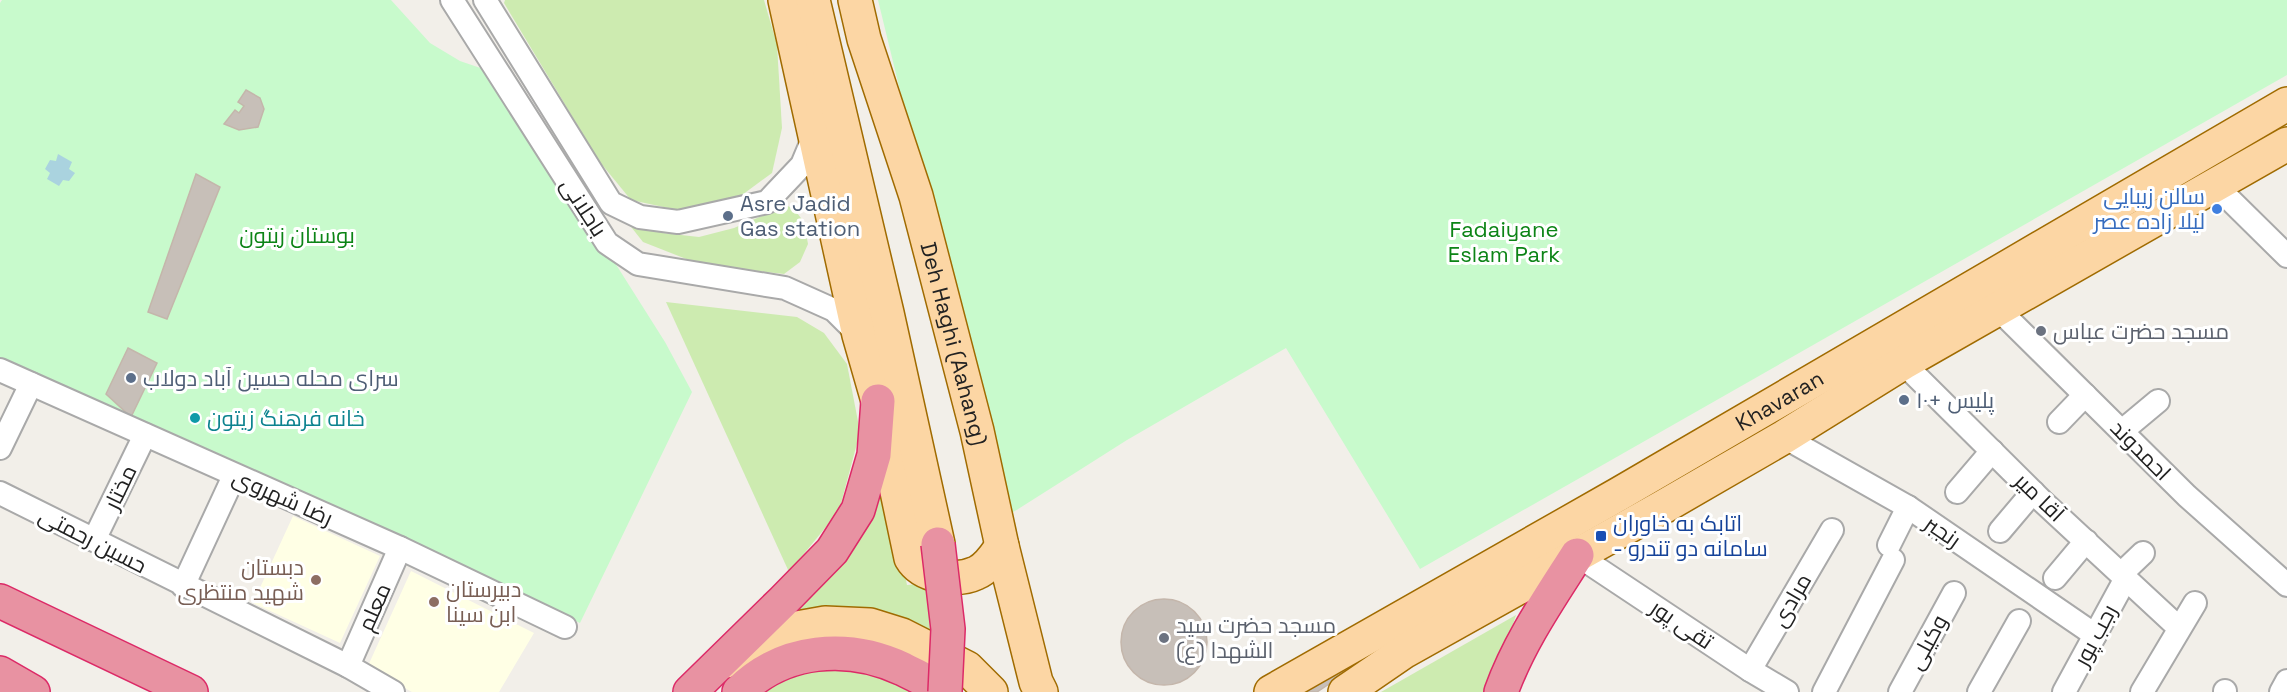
<svg xmlns="http://www.w3.org/2000/svg" width="2287" height="692" font-family="'Space Grotesk',Cairo,sans-serif">
<rect width="100%" height="100%" fill="#f2efe9"/>
<!-- education -->
<g fill="#ffffe5">
<path d="M293,516L380,556L340,643L253,603Z"/>
<path d="M411,571L534,633L499,692H412L367,668Z"/>
</g>
<!-- grass -->
<g fill="#cdebb0">
<path d="M505,0H764L777,45L782,128L772,173L742,195L682,211L631,200L599,161L504,3Z"/>
<path d="M777,201L794,209L804,222L808,244L800,262L784,274L699,264L643,242L628,223L663,233L699,237L734,228L764,215Z"/>
<path d="M666,302L797,317L824,333L847,364L860,432L839,511L789,572Z"/>
<path d="M882,462L907,585L932,583L936,641L789,621Z"/>
<path d="M1516,615L1491,692H1381Z"/>
<path d="M845,662L929,692H751L762,684Z"/>
</g>
<!-- park -->
<g fill="#c8facc">
<path d="M2,0H391L430,43L460,61L495,73L665,342L692,392L580,623L0,357V3Z"/>
<path d="M878,0H2287V75L1420,569L1286,348L1127,440L1004,518Z"/>
</g>
<!-- water -->
<path fill="#aad3df" d="M58,154L72,162L69,169L75,173L69,181L63,180L59,186L47,179L50,173L45,169L50,160L56,161Z"/>
<!-- building -->
<g fill="#c7bfb8" stroke="#c4b6ab" stroke-width="1.5">
<path d="M246,90L260,98L264,109L258,127L239,130L224,124L235,110L239,113L244,106L238,102Z"/>
<path d="M196,174L220,187L167,319L148,312Z"/>
<path d="M128,348L157,363L131,417L106,394Z"/>
<circle cx="1164" cy="642" r="43"/>
<path d="M1337,659L1347,672L1317,692H1291Z"/>
</g>
<g fill="none" stroke-linecap="round" stroke-linejoin="round">
<!-- street casing -->
<g stroke="#a9a9a9" stroke-width="26">
<g id="street">
<path d="M452,0L607,243L638,264L785,288L834,310L858,334"/>
<path d="M485,0L611,203L640,217L678,222L767,202L802,165L815,134"/>
<path d="M2215,185L2287,256"/>
<path d="M1999,310L2187,496L2287,585"/>
<path d="M1903,363L2042,501L2179,628"/>
<path d="M0,370L400,548L565,627"/>
<path d="M2059,422L2085,395"/>
<path d="M2122,431L2158,401"/>
<path d="M1784,437L1908,507L2095,635"/>
<path d="M0,448L31,384"/>
<path d="M1957,492L1992,451"/>
<path d="M0,493L348,666L393,692"/>
<path d="M2000,531L2033,492"/>
<path d="M94,540L145,435"/>
<path d="M1889,545L1908,507"/>
<path d="M1577,555L1750,670L1787,692"/>
<path d="M2121,574L2143,553"/>
<path d="M2055,578L2086,541"/>
<path d="M183,586L234,476"/>
<path d="M348,666L400,548"/>
<path d="M1750,670L1832,530"/>
<path d="M1824,692L1893,560"/>
<path d="M1900,692L1954,593"/>
<path d="M1979,692L2019,621"/>
<path d="M2064,692L2126,578"/>
<path d="M2142,692L2195,603"/>
<path d="M2225,692V691"/>
<path d="M2281,692L2287,681"/>
</g>
</g>
<!-- primary casing -->
<g stroke="#a06b00" stroke-width="36">
<g id="primary">
<path d="M785,0L859,335L878,401L911,558C922,577 957,582 976,573C988,568 995,556 1002,546"/>
<path d="M813,0L887,313L938,544"/>
<path id="s1" d="M855,0L864,39L916,196L977,431L1002,546L1036,682L1041,692"/>
<path d="M726,661L773,637L797,628L825,623L870,625L902,635L967,668L991,692"/>
<path id="s2" d="M1271,692L1619,494L2287,104"/>
<path d="M1345,692L1405,651L1663,507L1784,437L1903,363L2287,144"/>
</g>
</g>
<!-- highway casing -->
<g stroke="#dc2a67" stroke-width="36">
<g id="highway">
<path d="M0,601L191,692"/>
<path d="M0,673L33,692"/>
<path d="M690,692L783,601L832,551L858,510L874,455L878,401"/>
<path d="M739,692C783,648 848,643 903,669C916,676 928,679 936,692"/>
<path d="M1501,692C1519,642 1549,599 1577,555"/>
</g>
</g>
<!-- street -->
<use href="#street" stroke="#fff" stroke-width="22"/>
<!-- primary -->
<use href="#primary" stroke="#fcd6a4" stroke-width="33"/>
<!-- highway -->
<use href="#highway" stroke="#e892a2" stroke-width="33"/>
<!-- highway-bridge casing -->
<g stroke="#dc2a67" stroke-width="36" stroke-linecap="butt">
<path id="highway-bridge" d="M938,544L948,629L945,692"/>
</g>
<!-- highway-bridge -->
<use href="#highway-bridge" stroke="#e892a2" stroke-width="33"/>
</g>
<!-- markers -->
<circle fill="#3f7fe0" stroke="#fff" stroke-width="2" cx="2217" cy="209" r="6"/>
<g fill="#5c6f8a" stroke="#fff" stroke-width="2">
<circle cx="728" cy="216" r="6"/>
<circle cx="131" cy="378" r="6"/>
<circle cx="1904" cy="400" r="6"/>
</g>
<g fill="#6b7280" stroke="#fff" stroke-width="2">
<circle cx="2041" cy="331" r="6"/>
<circle cx="1164" cy="638" r="6"/>
</g>
<circle fill="#0f9aa8" stroke="#fff" stroke-width="2" cx="195" cy="418" r="6"/>
<rect fill="#1a4fb4" stroke="#fff" stroke-width="2" x="1595" y="530" width="12" height="12" rx="3"/>
<g fill="#8d6e63" stroke="#fff" stroke-width="2">
<circle cx="316" cy="580" r="6"/>
<circle cx="434" cy="602" r="6"/>
</g>
<g text-anchor="middle" dominant-baseline="central" stroke-width="6" stroke-linejoin="round" paint-order="stroke">
<!-- shop labels -->
<g font-size="22" fill="#366cbe" stroke="#fff" text-anchor="end">
<text x="2205" y="196">سالن زیبایی<tspan x="2205" dy="25">لیلا زاده عصر</tspan></text>
</g>
<!-- service labels -->
<g font-size="22" fill="#4e5e75" stroke="#fff" text-anchor="start">
<text x="740" y="203">Asre Jadid<tspan x="740" dy="25">Gas station</tspan></text>
<text x="143" y="378">سرای محله حسین آباد دولاب</text>
<text x="1916" y="400">پلیس +۱۰</text>
</g>
<!-- street labels -->
<g font-size="22" fill="#222" stroke="#fff">
<text transform="translate(584 207) rotate(57)">باجلانی</text>
<text stroke="none"><textPath href="#s1" startOffset="358">Deh Haghi (Aahang)</textPath></text>
<text stroke="none"><textPath href="#s2" startOffset="586">Khavaran</textPath></text>
<text transform="translate(2141 450) rotate(45)">احمدوند</text>
<text transform="translate(120 487) rotate(-64)">مختار</text>
<text transform="translate(283 497) rotate(24)">رضا شهروی</text>
<text transform="translate(2040 497) rotate(44)">آقا میر</text>
<text transform="translate(1943 531) rotate(35)">رنجبر</text>
<text transform="translate(93 540) rotate(27)">حسین رحمتی</text>
<text transform="translate(1791 600) rotate(-60)">مرادی</text>
<text transform="translate(374 607) rotate(-66)">معلم</text>
<text transform="translate(1682 624) rotate(34)">تقی پور</text>
<text transform="translate(2095 635) rotate(-62)">رجب پور</text>
<text transform="translate(1927 642) rotate(-62)">وکیلی</text>
</g>
<!-- park labels -->
<g font-size="22" fill="#0c8416" stroke="#fff">
<text x="1504" y="229">Fadaiyane<tspan x="1504" dy="25">Eslam Park</tspan></text>
<text x="297" y="235">بوستان زیتون</text>
</g>
<!-- worship labels -->
<g font-size="22" fill="#5b616d" stroke="#fff" text-anchor="start">
<text x="2053" y="331">مسجد حضرت عباس</text>
<text x="1176" y="625">مسجد حضرت سید<tspan x="1176" dy="25">الشهدا (ع)</tspan></text>
</g>
<!-- culture labels -->
<g font-size="22" fill="#0d838f" stroke="#fff" text-anchor="start">
<text x="207" y="418">خانه فرهنگ زيتون</text>
</g>
<!-- transit labels -->
<g font-size="22" fill="#164399" stroke="#fff" text-anchor="start">
<text x="1613" y="523">اتابک به خاوران<tspan x="1613" dy="25">- سامانه دو تندرو</tspan></text>
</g>
<!-- education labels -->
<g font-size="22" fill="#785e54" stroke="#fff" text-anchor="end">
<text x="304" y="567">دبستان<tspan x="304" dy="25">شهید منتظری</tspan></text>
<text x="446" y="589" text-anchor="start">دبیرستان<tspan x="446" dy="25">ابن سینا</tspan></text>
</g>
</g>
</svg>
